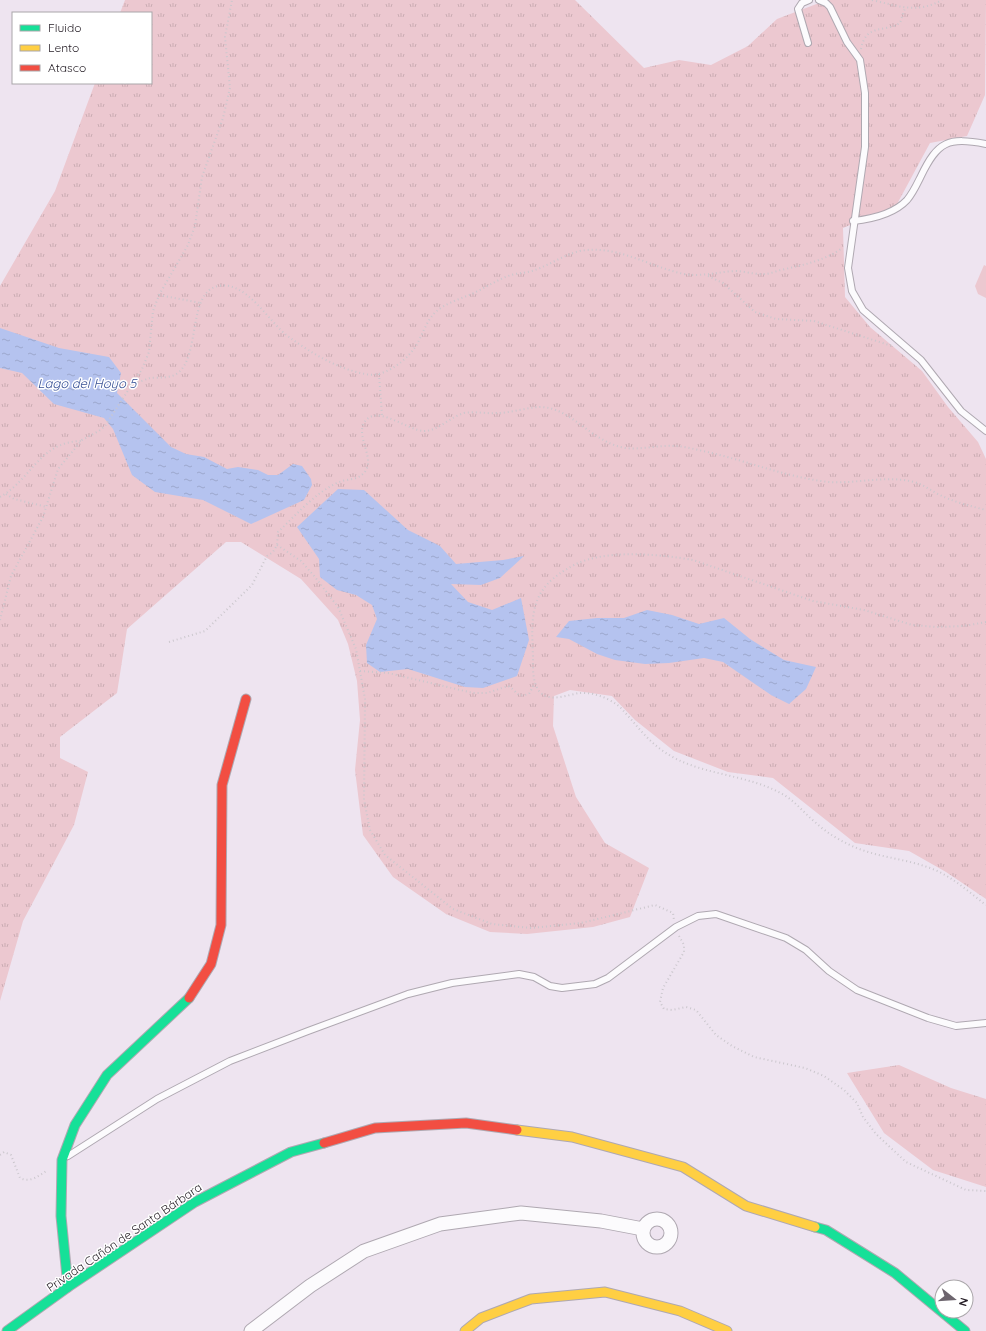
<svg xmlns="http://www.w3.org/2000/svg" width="986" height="1331" font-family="Quicksand,sans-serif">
<defs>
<pattern id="grass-tufts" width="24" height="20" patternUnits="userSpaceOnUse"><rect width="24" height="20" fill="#ecc8d0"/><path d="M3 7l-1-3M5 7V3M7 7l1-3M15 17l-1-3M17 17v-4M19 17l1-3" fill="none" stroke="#caacb3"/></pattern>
<pattern id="water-ripples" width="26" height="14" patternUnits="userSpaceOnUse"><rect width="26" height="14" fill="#b5c3ef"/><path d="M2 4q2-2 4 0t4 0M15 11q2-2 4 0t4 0" fill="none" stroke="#9ca7cd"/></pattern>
</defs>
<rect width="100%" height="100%" fill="#eee4f0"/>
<!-- grass -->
<g fill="url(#grass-tufts)">
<path d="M125,0H575L644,68L679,60L711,65L748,46L777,19L827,0H986L985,95L967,136L930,143L896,206L843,228L845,297L870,327L922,371L948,407L978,442L986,459V899L946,872L909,851L855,843L773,778L728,772L674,751L635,720L612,696L570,690L554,696L553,726L576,797L605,843L649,868L630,917L593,927L527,934L490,932L446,914L393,877L363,835L355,770L360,720L357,681L348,644L338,620L301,579L241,542H226L127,629L117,693L60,737V758L88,772L74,825L23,921L0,1001V286L55,191L95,83H151V13H120Z"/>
<path d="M899,1065L951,1088L986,1099V1187L933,1170L884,1133L847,1073Z"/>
</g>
<!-- pitch -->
<path fill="#ecc8d0" d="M984,265L986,266V298L978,294L975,286Z"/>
<!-- water -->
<g fill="url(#water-ripples)">
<path d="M0,328L59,348L109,357L121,373L117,393L171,447L186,454L204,457L227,469L238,467L258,470L268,475H278L293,464L302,466L311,479L312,485L304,500L251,524L203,500L155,492L132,475L113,429L104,418L54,404L22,373L0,368Z"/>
<path d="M338,489L364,490L408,530L440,546L456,564L503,560L524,556L500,578L481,585L451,584L468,602L492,610L521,598L529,640L517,676L483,688L465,687L408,669L380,672L367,663L366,645L377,619L372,605L356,595L337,590L320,577L319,559L297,527Z"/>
<path d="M647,610L672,615L699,624L724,618L750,639L784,660L816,667L806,689L789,704L771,695L723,662L704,658L669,663L645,664L615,660L597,654L569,639L556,637L569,621L597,618H624Z"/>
</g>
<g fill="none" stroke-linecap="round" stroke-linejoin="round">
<!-- lane casing -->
<g stroke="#afa8b1" stroke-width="8">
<g id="lane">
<path d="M819,0L826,3L830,7L847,42L860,60L865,93V147L848,268L852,291L863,310L921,360L961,411L986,431"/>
<path d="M808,43L798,9L802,3L809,0"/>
<path d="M853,221C872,219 894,214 907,200C913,193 917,184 921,176C938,141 948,137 986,144"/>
<path d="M68,1156L157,1099L230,1061L308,1031L408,994L452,983L519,974L534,977L550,986L562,988L595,984L608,978L676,927L698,916L716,914L786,938L806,950L829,971L857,990L928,1018L956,1026L986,1023"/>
</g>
</g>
<!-- street casing -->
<g stroke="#afa8b1" stroke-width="15">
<g id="street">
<circle cx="657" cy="1233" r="14"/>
<path d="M251,1331L310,1286L364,1251L440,1224L521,1213L601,1221L643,1229"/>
</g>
</g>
<!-- fast casing -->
<g stroke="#afa8b1" stroke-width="11">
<g id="fast">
<path d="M815,1227L826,1230L895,1273L965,1331"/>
<path d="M68,1287L61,1216L62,1160L75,1125L107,1075L189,998"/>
<path d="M7,1331L68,1287L195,1202L291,1152L324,1143"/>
</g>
</g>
<!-- slow casing -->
<g stroke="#afa8b1" stroke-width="11">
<g id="slow">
<path d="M517,1130L572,1137L683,1167L746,1206L815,1227"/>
<path d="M465,1331L481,1318L531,1299L605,1292L680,1311L727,1331"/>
</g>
</g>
<!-- jam casing -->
<g stroke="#afa8b1" stroke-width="11">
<g id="jam">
<path d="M189,998L211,964L221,925L222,785L246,699"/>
<path d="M324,1143L375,1128L466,1123L517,1130"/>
</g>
</g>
<!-- path -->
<g stroke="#cbc7cd" stroke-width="2" stroke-dasharray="1 3" stroke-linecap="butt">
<path d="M872,0C898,6 917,14 942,0"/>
<path d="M861,49C866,23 884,33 900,23L905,8"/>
<path d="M708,276L723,283L755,312L776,319L814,321L892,346"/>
<path d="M159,295L201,303"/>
<path d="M379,374L382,415"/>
<path d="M130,385C137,383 144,380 150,378C160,377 171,379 179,372C200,354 188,292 218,286C247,280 269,323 289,337C311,353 338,369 365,374C383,378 403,363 413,350C421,340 424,326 432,316C442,303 462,299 476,292C488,286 499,279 511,275C518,273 525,273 532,271C548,266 563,255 580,251C616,244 650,267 684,274C702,277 717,272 735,271C745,271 755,275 765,274C770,274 776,271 781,270C803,265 823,261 841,249"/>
<path d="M6,494L14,499L47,507"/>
<path d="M0,497C32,479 39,442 81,441"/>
<path d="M277,545L301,561L315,577L338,607L356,649L365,699L364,800L370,830L385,855L453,909L492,924L531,928L581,923L655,905L673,913L674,920"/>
<path d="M0,620L11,576L43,517L58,469L82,440L99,431L105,426L142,369L149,352L153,311L159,295L188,245L195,226L202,177L223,118L230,88L225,37L232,0"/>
<path d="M986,622L964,626L936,627L912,625L864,610L813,601L693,560C659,554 605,549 574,565C530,588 531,612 533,657C533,668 532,681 539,691C549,703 567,695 579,693C592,692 606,697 616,704C621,707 625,713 630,718C640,730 650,742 663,751C698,776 747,773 784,795C796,802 805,814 816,823C826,832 837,839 848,844C875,858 907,858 935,870C954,878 970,893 986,905"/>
<path d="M169,642L205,631L252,585L267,556L273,552L277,545L278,532C296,515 315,493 337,483C347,478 360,481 366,470C375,455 350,429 370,417C384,410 408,430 424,431C438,431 450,417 464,413C475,411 486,414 497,413C512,413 527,407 541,407C572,408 591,442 625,448C641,450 658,445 674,446C682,446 690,448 698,450C739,458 779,475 821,481C852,486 883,474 914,482C923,484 931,491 940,495C954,502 970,506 986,510"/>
<path d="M360,671L388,673L473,693H487L508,686C518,691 515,698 529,694L535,683"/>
<path d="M679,936L684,945V952L663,988L660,1002L664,1009L672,1010L686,1007L696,1010L716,1035L732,1046L754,1057L805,1068L824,1076L844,1090L857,1103L863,1117L876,1134L906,1162L966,1190L986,1191"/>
<path d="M0,1155L4,1152L11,1155L20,1178C31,1183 38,1176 48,1170"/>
</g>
<!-- lane -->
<use href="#lane" stroke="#fcfbfd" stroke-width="6"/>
<!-- street -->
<use href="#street" stroke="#fcfbfd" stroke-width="13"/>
<!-- fast -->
<use href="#fast" stroke="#16e098" stroke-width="9"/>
<!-- slow -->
<use href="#slow" stroke="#ffcf43" stroke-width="9"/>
<!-- jam -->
<use href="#jam" stroke="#f24e42" stroke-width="9"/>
</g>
<g text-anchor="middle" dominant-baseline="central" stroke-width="3" stroke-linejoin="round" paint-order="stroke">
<!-- street labels -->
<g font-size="12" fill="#272028" stroke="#fff">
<text transform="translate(124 1237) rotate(-34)">Privada Cañón de Santa Bárbara</text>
</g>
<!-- water labels -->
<g font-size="13" font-style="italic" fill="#364f94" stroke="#fff">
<text x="87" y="383">Lago del Hoyo 5</text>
</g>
</g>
<!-- legend -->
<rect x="12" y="12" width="140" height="72" fill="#ffffff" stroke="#a9a6a9"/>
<rect x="20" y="25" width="20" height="6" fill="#16e098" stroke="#a9a6a9"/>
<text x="48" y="32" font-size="12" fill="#272028">Fluido</text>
<rect x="20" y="45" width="20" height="6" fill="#ffcf43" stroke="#a9a6a9"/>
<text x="48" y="52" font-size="12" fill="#272028">Lento</text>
<rect x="20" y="65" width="20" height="6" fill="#f24e42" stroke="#a9a6a9"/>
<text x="48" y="72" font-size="12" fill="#272028">Atasco</text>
<!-- north arrow -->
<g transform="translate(954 1299) rotate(107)"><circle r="19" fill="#ffffff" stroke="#a9a6a9"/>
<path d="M0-3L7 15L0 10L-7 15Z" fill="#6d656e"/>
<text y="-6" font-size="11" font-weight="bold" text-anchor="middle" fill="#272028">N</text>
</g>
</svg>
